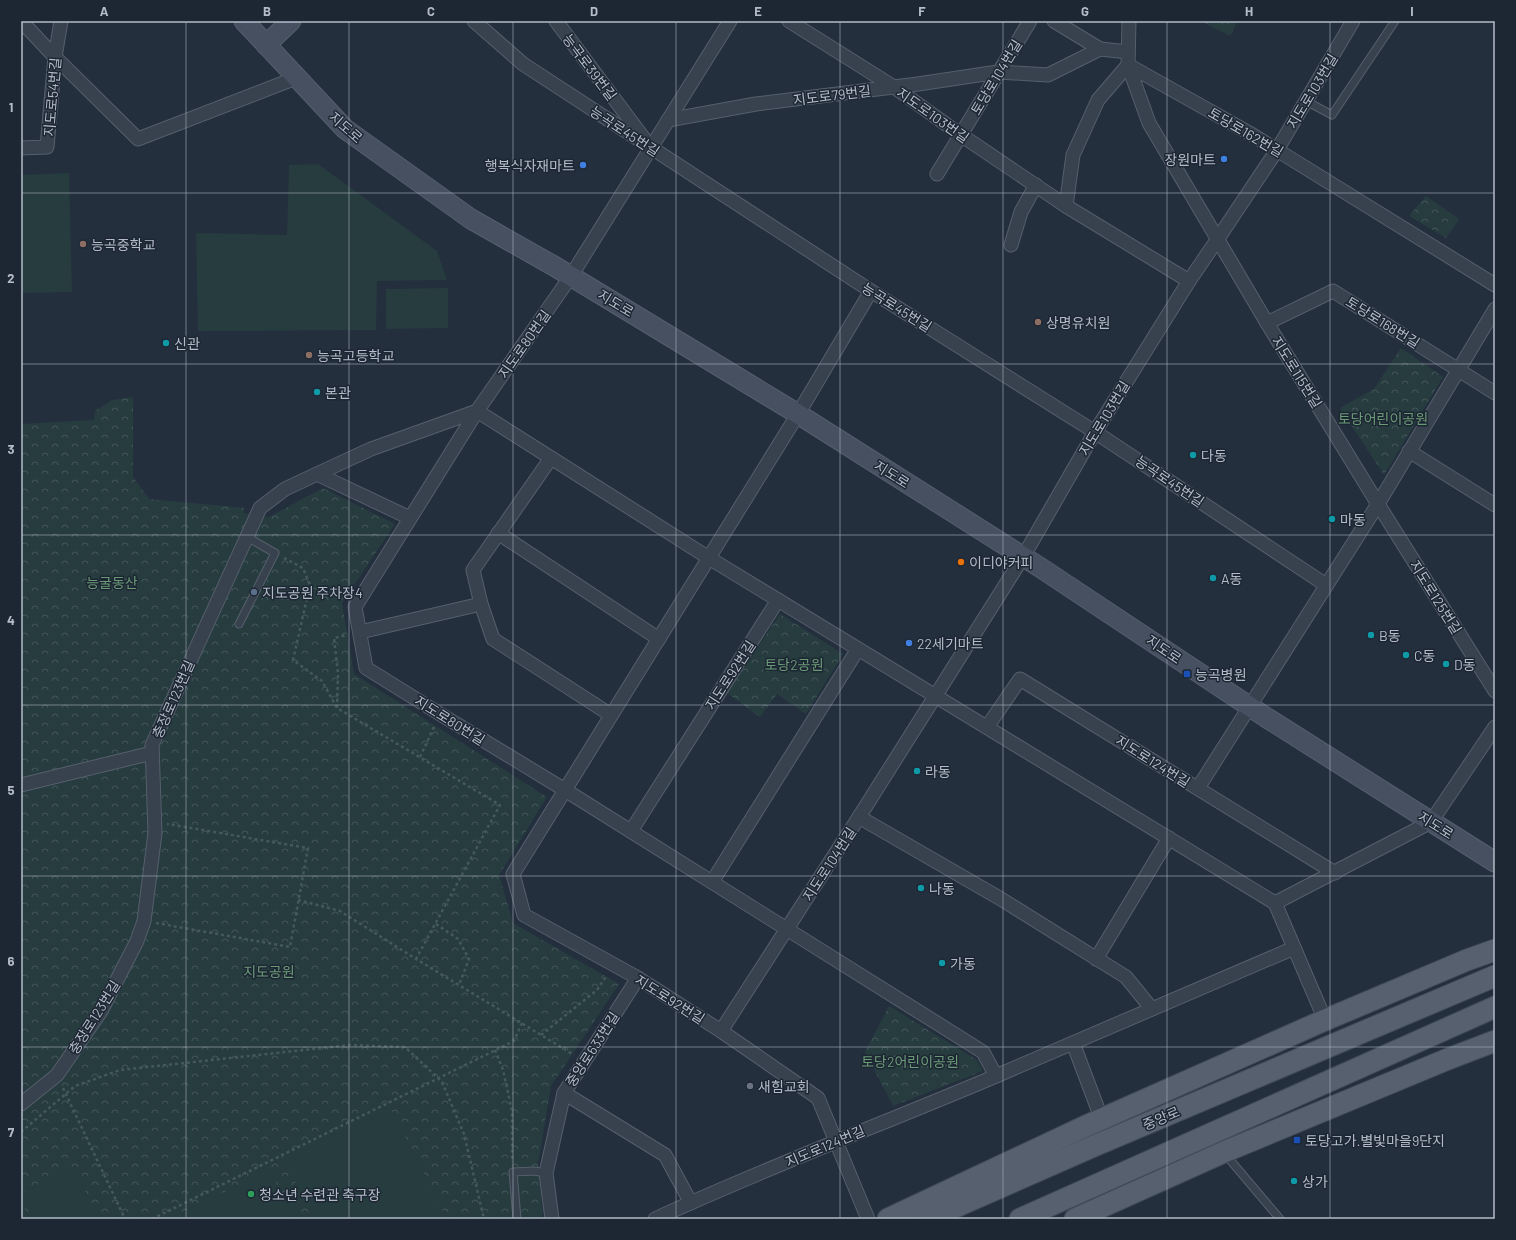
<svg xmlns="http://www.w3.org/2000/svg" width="1516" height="1240" font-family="Barlow,'Noto Sans KR',sans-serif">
<defs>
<pattern id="forest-crowns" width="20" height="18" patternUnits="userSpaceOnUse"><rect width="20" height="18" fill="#263c3f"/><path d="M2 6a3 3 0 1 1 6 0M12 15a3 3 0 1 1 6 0" fill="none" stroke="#435659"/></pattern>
</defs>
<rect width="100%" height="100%" fill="#242f3e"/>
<!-- forest -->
<g fill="url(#forest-crowns)">
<path d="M1205,21H1238L1230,36L1204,23Z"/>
<path d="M1426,196L1459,219L1446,238L1409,216Z"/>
<path d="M1401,348L1443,377L1384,475L1340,408L1374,389Z"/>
<path d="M133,397V477L149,499L245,508L243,513L269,517L323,488L395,524L342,603L354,674L547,797L499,875L513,923L619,984L551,1086L538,1164L543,1219H21V424L94,420L95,411L112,400Z"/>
<path d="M780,614L843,654L806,714L777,694L760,717L727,693Z"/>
<path d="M889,1006L977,1060L983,1071L893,1106L865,1052Z"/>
</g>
<!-- pitch -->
<g fill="#263c3f">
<path d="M318,164L437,251L447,280L377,281L376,330L198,331L196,233L287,235L289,165Z"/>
<path d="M69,173L72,292L21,293V175Z"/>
<path d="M448,288V328L386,329V289Z"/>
<path d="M388,1103L447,1219H313L282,1155Z"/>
<path d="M74,1167L98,1219H34L22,1192Z"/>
<path d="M270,1170L294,1219H169Z"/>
<path d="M21,1201L30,1219H21Z"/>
</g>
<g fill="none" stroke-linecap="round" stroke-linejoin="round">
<!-- lane casing -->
<g stroke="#565f6c" stroke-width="9">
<g id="lane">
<path d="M1306,101L1332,115L1395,21"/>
<path d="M239,624L275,553L247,537"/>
<path d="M1225,1154L1280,1219"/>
<path d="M517,1219L513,1172L534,1171L546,1173"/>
</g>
</g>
<!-- street casing -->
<g stroke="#565f6c" stroke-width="15">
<g id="street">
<path d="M21,21L55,57L138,139L296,78"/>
<path d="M474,21L523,64L871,291L1095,432L1326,585"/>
<path d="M556,21L645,140"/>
<path d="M730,21L571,276L477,411L355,607L366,668L440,714L565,790L983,1052L996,1076"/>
<path d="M789,21L894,87L961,135L1066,206L1189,281"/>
<path d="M1054,21L1100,49L1128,52"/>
<path d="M1129,21L1128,65L1149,123L1267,323L1378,504L1495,691"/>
<path d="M1128,65L1251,134L1495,285"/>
<path d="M668,120L756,104L918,84L998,72L1048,75L1100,49"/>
<path d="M21,148L47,147L55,57L61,21"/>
<path d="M937,174L1030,21"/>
<path d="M1066,206L1073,155L1098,100L1128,65"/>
<path d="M1011,245L1021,212L1036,185"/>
<path d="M1267,323L1333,291L1495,393"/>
<path d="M1409,451L1495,505"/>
<path d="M551,458L473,570L481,604L493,639L611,715"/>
<path d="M317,474L371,449L477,411L709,558L1275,903L1325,1020"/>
<path d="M498,533L659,639"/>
<path d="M360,632L481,604"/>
<path d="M987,727L1020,679L1335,873"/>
<path d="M21,785L152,753"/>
<path d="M1198,788L1378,504L1495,309"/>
<path d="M859,817L1001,899L1126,977L1152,1009"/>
<path d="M631,831L778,600"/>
<path d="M712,882L858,649"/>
<path d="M1275,903L1431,822L1495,727"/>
<path d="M1096,959L1169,838"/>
<path d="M721,1031L859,817L1023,557L1095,432L1189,281L1217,240L1277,150L1353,21"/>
<path d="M1073,1043L1102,1120"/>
<path d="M564,1093L665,1155L691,1203"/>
<path d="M21,1104L57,1075L101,1011L137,941L144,921L155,833L152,745L260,508L285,489L317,474L410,518"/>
<path d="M552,1219L546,1173L564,1093L638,978"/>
<path d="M655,1219C767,1167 883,1124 996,1076C1096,1034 1195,991 1294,948"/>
<path d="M868,1219L818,1098L721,1031L638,978L524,915L513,874L798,414L871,291"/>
</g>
</g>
<!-- secondary casing -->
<g stroke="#565f6c" stroke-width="21">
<g id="secondary">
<path d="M244,21L345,129L471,219L554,266L798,414L1041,568L1267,718L1495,862"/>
<path d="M266,45L291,21"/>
</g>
</g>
<!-- primary casing -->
<g stroke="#414a57" stroke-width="23">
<g id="primary">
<path d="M888,1219L1086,1126L1325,1020L1467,960L1495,950"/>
<path d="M928,1219L1094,1146L1495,976"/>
<path d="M1020,1219L1495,1007"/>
<path d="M1075,1219L1224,1152L1448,1059L1495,1041"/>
</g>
</g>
<!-- path -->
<g stroke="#44595c" stroke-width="2.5" stroke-dasharray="3 3" stroke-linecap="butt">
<path d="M284,558L303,568L310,585L293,660L322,681L337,708L500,805L416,959"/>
<path d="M337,708L338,674L334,638L347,635"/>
<path d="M420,757L434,727"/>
<path d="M298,900L340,911L416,959L574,1055"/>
<path d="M156,923L290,947L308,848L167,824"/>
<path d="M436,924L458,939L469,959L459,985"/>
<path d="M541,1035L597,990L607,975"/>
<path d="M495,1050L503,1070L512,1111V1162"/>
<path d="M63,1088L125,1219"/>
<path d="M21,1132L75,1086L120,1070L350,1045L405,1047L442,1082L464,1134L484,1219"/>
<path d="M152,1219L514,1041L522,1023"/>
</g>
<!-- lane -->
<use href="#lane" stroke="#38414e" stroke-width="7"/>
<!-- street -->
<use href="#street" stroke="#38414e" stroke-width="13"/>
<!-- secondary -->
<use href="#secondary" stroke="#465061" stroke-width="19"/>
<!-- primary -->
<use href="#primary" stroke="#56606e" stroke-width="21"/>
</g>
<!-- grid -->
<path fill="none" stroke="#b4bcc9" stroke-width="1" stroke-opacity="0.55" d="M186,21V1219M349,21V1219M513,21V1219M676,21V1219M840,21V1219M1003,21V1219M1167,21V1219M1330,21V1219M21,193H1495M21,364H1495M21,535H1495M21,705H1495M21,876H1495M21,1047H1495"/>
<!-- markers -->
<g fill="#3f7fe0" stroke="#1d2633" stroke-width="1.5">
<circle cx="1224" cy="159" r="4"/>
<circle cx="583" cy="165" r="4"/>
<circle cx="909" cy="643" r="4"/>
</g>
<g fill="#8d6e63" stroke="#1d2633" stroke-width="1.5">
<circle cx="83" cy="244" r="4"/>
<circle cx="1038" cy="322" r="4"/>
<circle cx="309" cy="355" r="4"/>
</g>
<g fill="#0f9aa8" stroke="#1d2633" stroke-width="1.5">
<circle cx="166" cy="343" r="4"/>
<circle cx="317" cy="392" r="4"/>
<circle cx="1193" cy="455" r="4"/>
<circle cx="1332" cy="519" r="4"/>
<circle cx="1213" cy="578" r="4"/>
<circle cx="1371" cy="635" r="4"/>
<circle cx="1406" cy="655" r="4"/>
<circle cx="1446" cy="664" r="4"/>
<circle cx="917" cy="771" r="4"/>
<circle cx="921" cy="888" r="4"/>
<circle cx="942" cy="963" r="4"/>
<circle cx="1294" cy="1181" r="4"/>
</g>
<circle fill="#e8710a" stroke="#1d2633" stroke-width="1.5" cx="961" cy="562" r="4"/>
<circle fill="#5c6f8a" stroke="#1d2633" stroke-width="1.5" cx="254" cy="592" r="4"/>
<g fill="#1a4fb4" stroke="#1d2633" stroke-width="1.5">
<rect x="1183" y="670" width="8" height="8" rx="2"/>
<rect x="1293" y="1136" width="8" height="8" rx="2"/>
</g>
<circle fill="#6b7280" stroke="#1d2633" stroke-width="1.5" cx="750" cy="1086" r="4"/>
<circle fill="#2e9e5b" stroke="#1d2633" stroke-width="1.5" cx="251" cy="1194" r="4"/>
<g text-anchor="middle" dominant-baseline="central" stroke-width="3" stroke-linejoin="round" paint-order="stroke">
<!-- street labels -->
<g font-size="14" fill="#b4bcc9" stroke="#1d2633">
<text transform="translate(590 67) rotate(53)">능곡로39번길</text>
<text transform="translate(996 77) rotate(-59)">토당로104번길</text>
<text transform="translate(1312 91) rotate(-59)">지도로103번길</text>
<text transform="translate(832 95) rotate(-7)">지도로79번길</text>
<text transform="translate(52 97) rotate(-85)">지도로54번길</text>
<text transform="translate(933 115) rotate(35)">지도로103번길</text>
<text transform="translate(346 127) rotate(41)">지도로</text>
<text transform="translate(625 131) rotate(33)">능곡로45번길</text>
<text transform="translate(1246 132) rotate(30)">토당로162번길</text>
<text transform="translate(616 303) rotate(31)">지도로</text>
<text transform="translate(897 307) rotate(32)">능곡로45번길</text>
<text transform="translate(1383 322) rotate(32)">토당로168번길</text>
<text transform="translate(524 344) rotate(-55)">지도로80번길</text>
<text transform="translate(1297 372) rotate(58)">지도로115번길</text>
<text transform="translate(1104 418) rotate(-59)">지도로103번길</text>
<text transform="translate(892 474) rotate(32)">지도로</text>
<text transform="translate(1170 481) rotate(34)">능곡로45번길</text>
<text transform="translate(1436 597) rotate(58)">지도로125번길</text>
<text transform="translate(1164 649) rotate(34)">지도로</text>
<text transform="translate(730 675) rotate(-57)">지도로92번길</text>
<text transform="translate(173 699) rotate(-66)">충장로123번길</text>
<text transform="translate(450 720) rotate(32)">지도로80번길</text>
<text transform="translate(1153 761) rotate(32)">지도로124번길</text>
<text transform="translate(1436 825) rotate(32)">지도로</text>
<text transform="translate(829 864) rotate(-57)">지도로104번길</text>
<text transform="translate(670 999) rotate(32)">지도로92번길</text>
<text transform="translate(94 1017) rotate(-58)">충장로123번길</text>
<text transform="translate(592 1049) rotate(-57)">중앙로633번길</text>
<text transform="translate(1161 1118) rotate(-23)">중앙로</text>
<text transform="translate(825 1146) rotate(-23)">지도로124번길</text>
</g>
<!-- poi labels -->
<g font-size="14" fill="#b4bcc9" stroke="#1d2633" text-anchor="start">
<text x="1216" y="159" text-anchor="end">장원마트</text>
<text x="575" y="165" text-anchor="end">행복식자재마트</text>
<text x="91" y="244">능곡중학교</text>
<text x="1046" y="322">상명유치원</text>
<text x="174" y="343">신관</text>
<text x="317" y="355">능곡고등학교</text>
<text x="325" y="392">본관</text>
<text x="1201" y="455">다동</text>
<text x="1340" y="519">마동</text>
<text x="969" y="562">이디야커피</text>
<text x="1221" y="578">A동</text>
<text x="262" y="592">지도공원 주차장4</text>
<text x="1379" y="635">B동</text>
<text x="917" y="643">22세기마트</text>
<text x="1414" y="655">C동</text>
<text x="1454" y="664">D동</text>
<text x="1195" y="674">능곡병원</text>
<text x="925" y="771">라동</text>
<text x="929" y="888">나동</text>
<text x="950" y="963">가동</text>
<text x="758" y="1086">새힘교회</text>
<text x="1305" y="1140">토당고가.별빛마을9단지</text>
<text x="1302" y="1181">상가</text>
<text x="259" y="1194">청소년 수련관 축구장</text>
</g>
<!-- park labels -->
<g font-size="14" fill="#6b9a76" stroke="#1d2633">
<text x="1383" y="418">토당어린이공원</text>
<text x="112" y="582">능굴동산</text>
<text x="794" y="664">토당2공원</text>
<text x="269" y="971">지도공원</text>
<text x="910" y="1061">토당2어린이공원</text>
</g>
</g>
<!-- border -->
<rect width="1516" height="1240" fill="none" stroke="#1d2633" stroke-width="44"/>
<rect x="22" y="22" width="1472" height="1196" fill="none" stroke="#b4bcc9" stroke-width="1.5"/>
<g font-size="13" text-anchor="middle" font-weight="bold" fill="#b4bcc9">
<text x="104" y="16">A</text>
<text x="267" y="16">B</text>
<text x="431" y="16">C</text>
<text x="594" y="16">D</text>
<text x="758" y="16">E</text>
<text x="922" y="16">F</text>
<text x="1085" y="16">G</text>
<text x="1249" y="16">H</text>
<text x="1412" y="16">I</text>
<text x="11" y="112">1</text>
<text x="11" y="283">2</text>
<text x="11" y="454">3</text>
<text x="11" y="625">4</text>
<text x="11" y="795">5</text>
<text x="11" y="966">6</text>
<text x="11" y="1137">7</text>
</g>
</svg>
